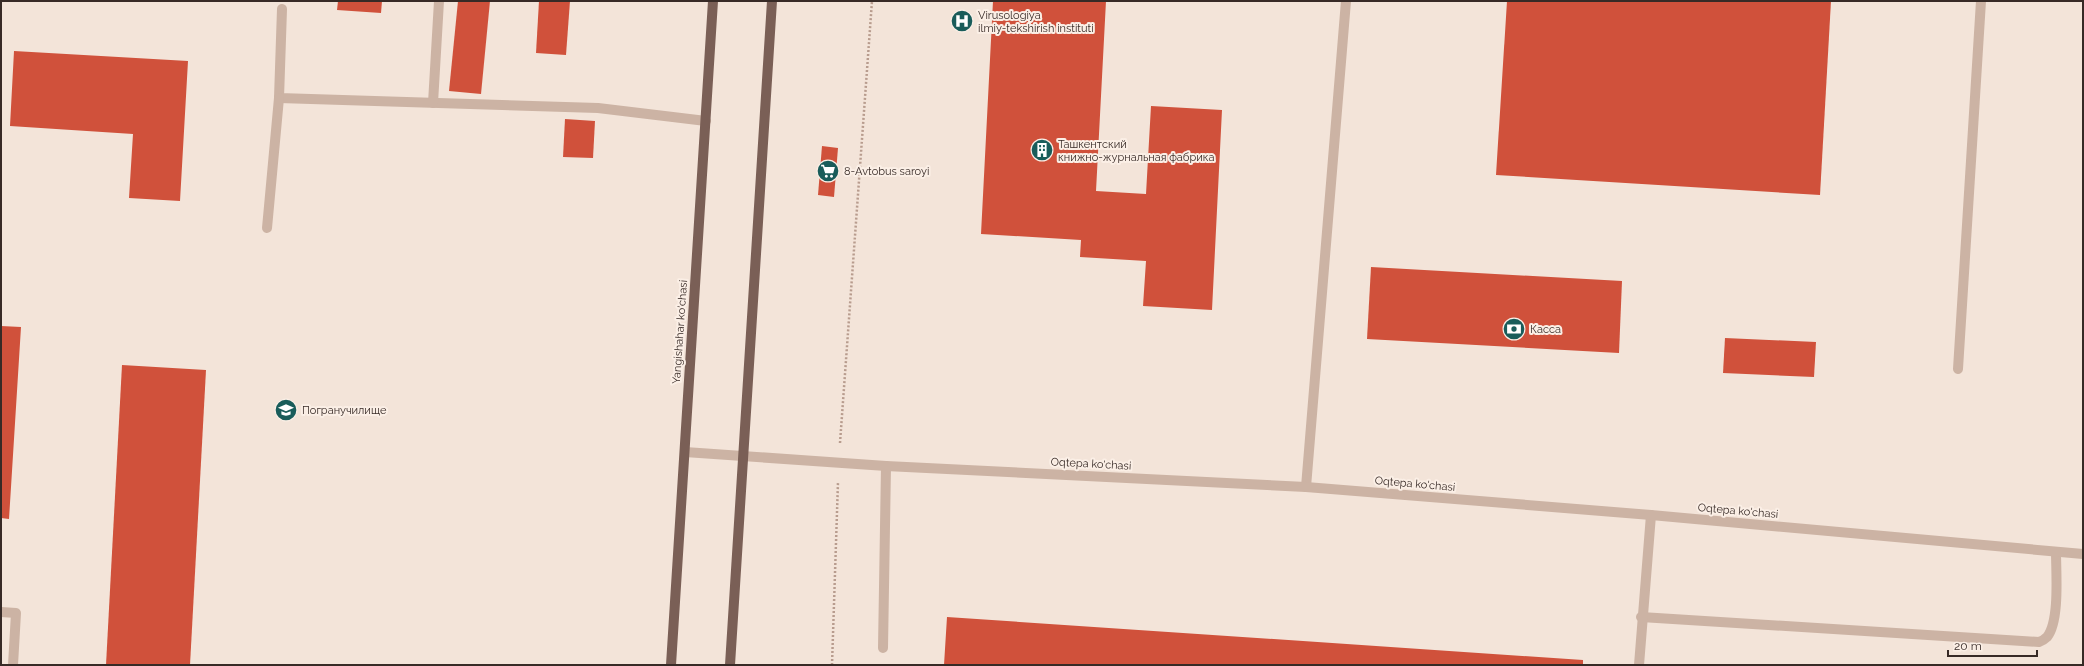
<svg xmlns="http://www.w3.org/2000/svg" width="2084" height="666" font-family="Raleway,sans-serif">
<rect width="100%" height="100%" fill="#f3e4d9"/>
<!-- building -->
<g fill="#d0513b">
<path d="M338,1H382L381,13L337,10Z"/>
<path d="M458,1H490L481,94L449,91Z"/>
<path d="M539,1H570L566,55L536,53Z"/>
<path d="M993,1H1106L1096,191L1146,194L1151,106L1222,110L1212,310L1143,306L1146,261L1080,257L1081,240L981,234Z"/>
<path d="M1507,1H1831L1820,195L1496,175Z"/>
<path d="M14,51L188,61L180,201L129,198L133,134L10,126Z"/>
<path d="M565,119L595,121L593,158L563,157Z"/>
<path d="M822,146L838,148L834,197L818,195Z"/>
<path d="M1371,267L1622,281L1619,353L1367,339Z"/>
<path d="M1,326L21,327L9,519L1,518Z"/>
<path d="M1725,338L1816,342L1814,377L1723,373Z"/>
<path d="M122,365L206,370L190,665H106Z"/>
<path d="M947,617L1583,660V665H944Z"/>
</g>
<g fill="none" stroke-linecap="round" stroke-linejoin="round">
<!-- path -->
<g stroke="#b89c8e" stroke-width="2.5" stroke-dasharray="2 2" stroke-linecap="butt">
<path d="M840,443L872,1"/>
<path d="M832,665L838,482"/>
</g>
<!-- lane -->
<g stroke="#ccb3a4" stroke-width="10">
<path d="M282,9L279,98L598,108L706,121"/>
<path d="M433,103L439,1"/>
<path d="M267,228L279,98"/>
<path d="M1958,369L1981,1"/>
<path d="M1306,487L1346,1"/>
<path d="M1,612L16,613L13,665"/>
<path d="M1641,617L2039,642C2042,641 2045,639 2047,637C2060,621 2056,572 2056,552"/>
<path d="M883,648L886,466"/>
<path d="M1639,665L1651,515"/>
</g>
<!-- street -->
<path stroke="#ccb3a4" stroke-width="10" d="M685,452L886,466L1306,487L1651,515L2083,554"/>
<!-- primary -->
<g stroke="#7a5f56" stroke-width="10">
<path d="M671,665L713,1"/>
<path d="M730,665L772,1"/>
</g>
</g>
<!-- icons -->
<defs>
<g id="hospital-disc" transform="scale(1.15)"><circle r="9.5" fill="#195c5a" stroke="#fbefe6"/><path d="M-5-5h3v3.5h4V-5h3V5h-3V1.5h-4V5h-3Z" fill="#fff"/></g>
<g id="building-disc" transform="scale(1.15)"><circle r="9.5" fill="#195c5a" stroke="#fbefe6"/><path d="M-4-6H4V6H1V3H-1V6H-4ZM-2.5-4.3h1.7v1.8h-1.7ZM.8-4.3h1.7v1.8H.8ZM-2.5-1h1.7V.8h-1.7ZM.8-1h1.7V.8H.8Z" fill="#fff"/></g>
<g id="supermarket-disc" transform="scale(1.15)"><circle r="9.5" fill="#195c5a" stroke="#fbefe6"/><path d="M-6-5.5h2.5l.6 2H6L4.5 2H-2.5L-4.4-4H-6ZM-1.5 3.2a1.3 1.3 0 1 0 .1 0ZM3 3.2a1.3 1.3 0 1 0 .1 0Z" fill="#fff"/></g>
<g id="bank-disc" transform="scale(1.15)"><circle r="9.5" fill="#195c5a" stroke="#fbefe6"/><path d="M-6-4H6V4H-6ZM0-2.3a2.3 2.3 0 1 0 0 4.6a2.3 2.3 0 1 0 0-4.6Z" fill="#fff"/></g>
<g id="university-disc" transform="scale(1.15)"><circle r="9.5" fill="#195c5a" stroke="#fbefe6"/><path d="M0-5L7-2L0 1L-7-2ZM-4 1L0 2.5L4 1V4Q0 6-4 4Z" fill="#fff"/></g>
</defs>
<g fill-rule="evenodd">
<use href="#hospital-disc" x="962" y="21"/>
<use href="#building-disc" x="1042" y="150"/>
<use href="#supermarket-disc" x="828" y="171"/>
<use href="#bank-disc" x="1514" y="329"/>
<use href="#university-disc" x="286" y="410"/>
</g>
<g text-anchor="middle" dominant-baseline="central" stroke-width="4" stroke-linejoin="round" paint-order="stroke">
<!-- poi labels -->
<g font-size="11" fill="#372a26" stroke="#fbefe6" text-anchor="start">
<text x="978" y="15">Virusologiya<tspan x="978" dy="13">ilmiy-tekshirish instituti</tspan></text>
<text x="1058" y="144">Ташкентский<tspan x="1058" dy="13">книжно-журнальная фабрика</tspan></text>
<text x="844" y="171">8-Avtobus saroyi</text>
<text x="1530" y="329">Касса</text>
<text x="302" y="410">Погранучилище</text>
</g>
<!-- street labels -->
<g font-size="11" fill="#372a26" stroke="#fbefe6">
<text transform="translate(680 332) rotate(-86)">Yangishahar ko‘chasi</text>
<text transform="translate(1091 464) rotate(3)">Oqtepa ko'chasi</text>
<text transform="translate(1415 484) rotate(5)">Oqtepa ko'chasi</text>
<text transform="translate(1738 511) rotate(5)">Oqtepa ko'chasi</text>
</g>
</g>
<!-- border -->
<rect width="2084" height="666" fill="none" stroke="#372a26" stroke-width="4"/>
<!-- scale -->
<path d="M1948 650v6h89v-6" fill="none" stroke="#372a26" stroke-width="2"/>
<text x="1954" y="650" font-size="12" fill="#372a26" stroke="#fbefe6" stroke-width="3" paint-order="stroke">20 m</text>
</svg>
